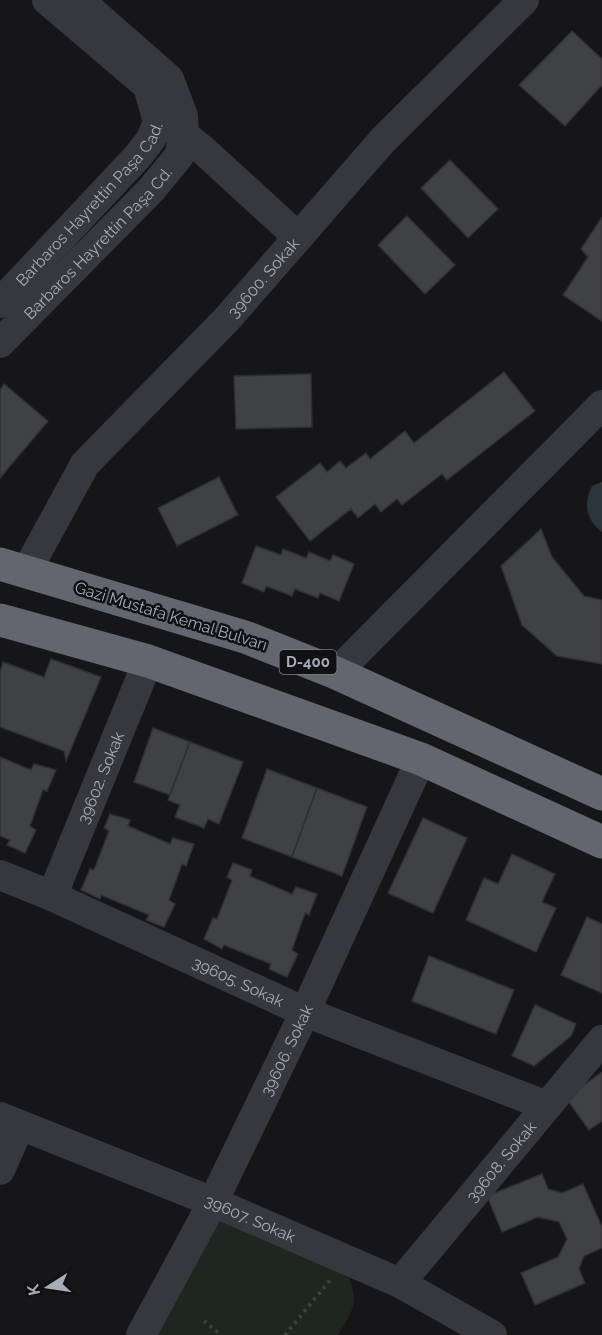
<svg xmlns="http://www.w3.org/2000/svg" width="602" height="1335" font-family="Raleway,sans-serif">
<rect width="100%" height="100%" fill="#161618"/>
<!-- green -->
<path fill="#1e261f" d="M220,1220L347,1273C360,1304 354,1307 338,1335H148Z"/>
<!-- water -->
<path fill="#2c353c" d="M602,482V532C586,520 583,504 592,486Z"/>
<!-- building -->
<g fill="#404145" stroke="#303034" stroke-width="1.5">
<path d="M572,31L602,59V85L565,126L519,85Z"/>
<path d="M450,160L498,209L468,238L421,188Z"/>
<path d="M407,216L455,265L425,294L378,245Z"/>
<path d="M602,217V321L563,295L588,257L581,249Z"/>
<path d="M504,372L535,411L447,480L442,474L402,505L397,499L381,512L375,504L358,518L351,509L310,541L276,497L320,463L327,472L340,461L346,468L366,453L370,459L405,431L414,443Z"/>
<path d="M311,374L312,427L236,429L234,376Z"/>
<path d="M4,384L48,421L0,478V390Z"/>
<path d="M219,477L238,515L177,546L158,508Z"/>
<path d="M541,529L552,557L584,596L602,600V664L557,656L522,625L501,566Z"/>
<path d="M256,546L281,555L283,549L306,558L309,552L330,561L333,555L354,564L339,601L320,593L318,598L295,589L292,596L266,586L264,592L242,583Z"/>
<path d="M51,659L101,677L66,761L64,751L0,727V672L3,662L44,677Z"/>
<path d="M153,728L190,742L170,795L134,782Z"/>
<path d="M190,742L243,762L219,824L208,819L204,828L175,817L180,805L168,800Z"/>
<path d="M0,757L31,770L34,764L56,770L47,791L43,790L30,826L36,830L25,853L7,845L10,840L0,836Z"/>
<path d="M267,769L317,788L292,857L242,838Z"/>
<path d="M317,788L367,807L342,876L292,857Z"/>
<path d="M110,814L130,820L128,826L170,844L173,838L194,844L186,866L182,864L169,900L175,904L164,927L146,920L149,915L101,895L100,899L81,890L90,869L94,870L109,831L104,828Z"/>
<path d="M423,818L467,838L433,913L388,893Z"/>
<path d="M512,854L555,874L542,902L556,908L536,952L466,920L484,878L498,884Z"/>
<path d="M233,863L252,870L250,876L292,894L296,887L317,894L309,915L305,913L292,950L298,954L287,977L269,969L271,964L224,945L222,949L204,939L213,918L217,919L232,880L227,877Z"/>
<path d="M587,917L602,924V993L561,975Z"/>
<path d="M429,956L514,990L496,1034L412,1001Z"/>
<path d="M535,1005L576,1024L571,1036L534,1066L512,1056Z"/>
<path d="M602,1072V1121L589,1130L566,1098Z"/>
<path d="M542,1174L548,1189L562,1193L583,1184L602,1227V1248L584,1256L579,1269L585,1283L535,1305L521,1273L558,1257L567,1239L559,1222L538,1217L502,1232L487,1196Z"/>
</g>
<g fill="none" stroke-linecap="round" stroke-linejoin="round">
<!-- path -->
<g stroke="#3d3f44" stroke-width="4" stroke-dasharray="3 4.5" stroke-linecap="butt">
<path d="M204,1321L221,1335"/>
<path d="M285,1335L330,1280"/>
</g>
<!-- minor -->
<g stroke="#37383d" stroke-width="30">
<path d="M168,127L184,135L203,150L298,237"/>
<path id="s1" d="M0,303L138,156L151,139L158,122L148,86L47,0"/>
<path id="s2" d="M0,343L151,190L179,156L184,135L183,116L169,79L79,0"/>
<path id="s3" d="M26,572L85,464L227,319L383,140L524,0"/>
<path d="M336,673L602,405"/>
<path id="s4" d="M0,875L52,896L305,1012L547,1106"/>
<path id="s5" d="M52,896L148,661"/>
<path id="s6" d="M0,1117L213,1202L400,1283L492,1335"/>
<path d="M0,1170L20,1125"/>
<path id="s7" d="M400,1283L602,1040"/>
<path id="s8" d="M141,1335L213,1202L305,1012L421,759"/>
</g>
<!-- highway -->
<g stroke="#63666e" stroke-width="33">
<path d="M0,564L245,637L336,673L602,794"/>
<path d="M0,620L148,661L421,759L602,842"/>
</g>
</g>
<g text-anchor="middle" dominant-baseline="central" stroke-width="5" stroke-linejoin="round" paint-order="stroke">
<!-- shield labels -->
<rect fill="#111113" stroke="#7b7e86" stroke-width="1.5" x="279.5" y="650" width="57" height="24" rx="4.5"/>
<g font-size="15" font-weight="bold" fill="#a8adb8">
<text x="308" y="662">D-400</text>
</g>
<!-- street labels -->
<g font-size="16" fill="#a8adb8" stroke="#111113">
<text stroke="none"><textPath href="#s1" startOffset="134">Barbaros Hayrettin Paşa Cad.</textPath></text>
<text stroke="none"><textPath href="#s2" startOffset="140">Barbaros Hayrettin Paşa Cd.</textPath></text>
<text stroke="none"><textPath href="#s3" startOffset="381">39600. Sokak</textPath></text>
<text transform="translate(171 616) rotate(17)">Gazi Mustafa Kemal Bulvarı</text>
<text stroke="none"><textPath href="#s5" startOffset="128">39602. Sokak</textPath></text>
<text stroke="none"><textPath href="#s4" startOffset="261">39605. Sokak</textPath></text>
<text stroke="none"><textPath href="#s8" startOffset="320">39606. Sokak</textPath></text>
<text stroke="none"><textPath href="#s7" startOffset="158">39608. Sokak</textPath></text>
<text stroke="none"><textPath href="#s6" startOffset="270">39607. Sokak</textPath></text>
</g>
</g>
<!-- north arrow -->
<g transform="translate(48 1287) rotate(258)" stroke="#111113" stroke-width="4.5" paint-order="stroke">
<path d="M0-4.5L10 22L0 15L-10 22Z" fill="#a8adb8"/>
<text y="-9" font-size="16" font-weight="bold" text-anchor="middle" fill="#a8adb8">K</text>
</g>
</svg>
